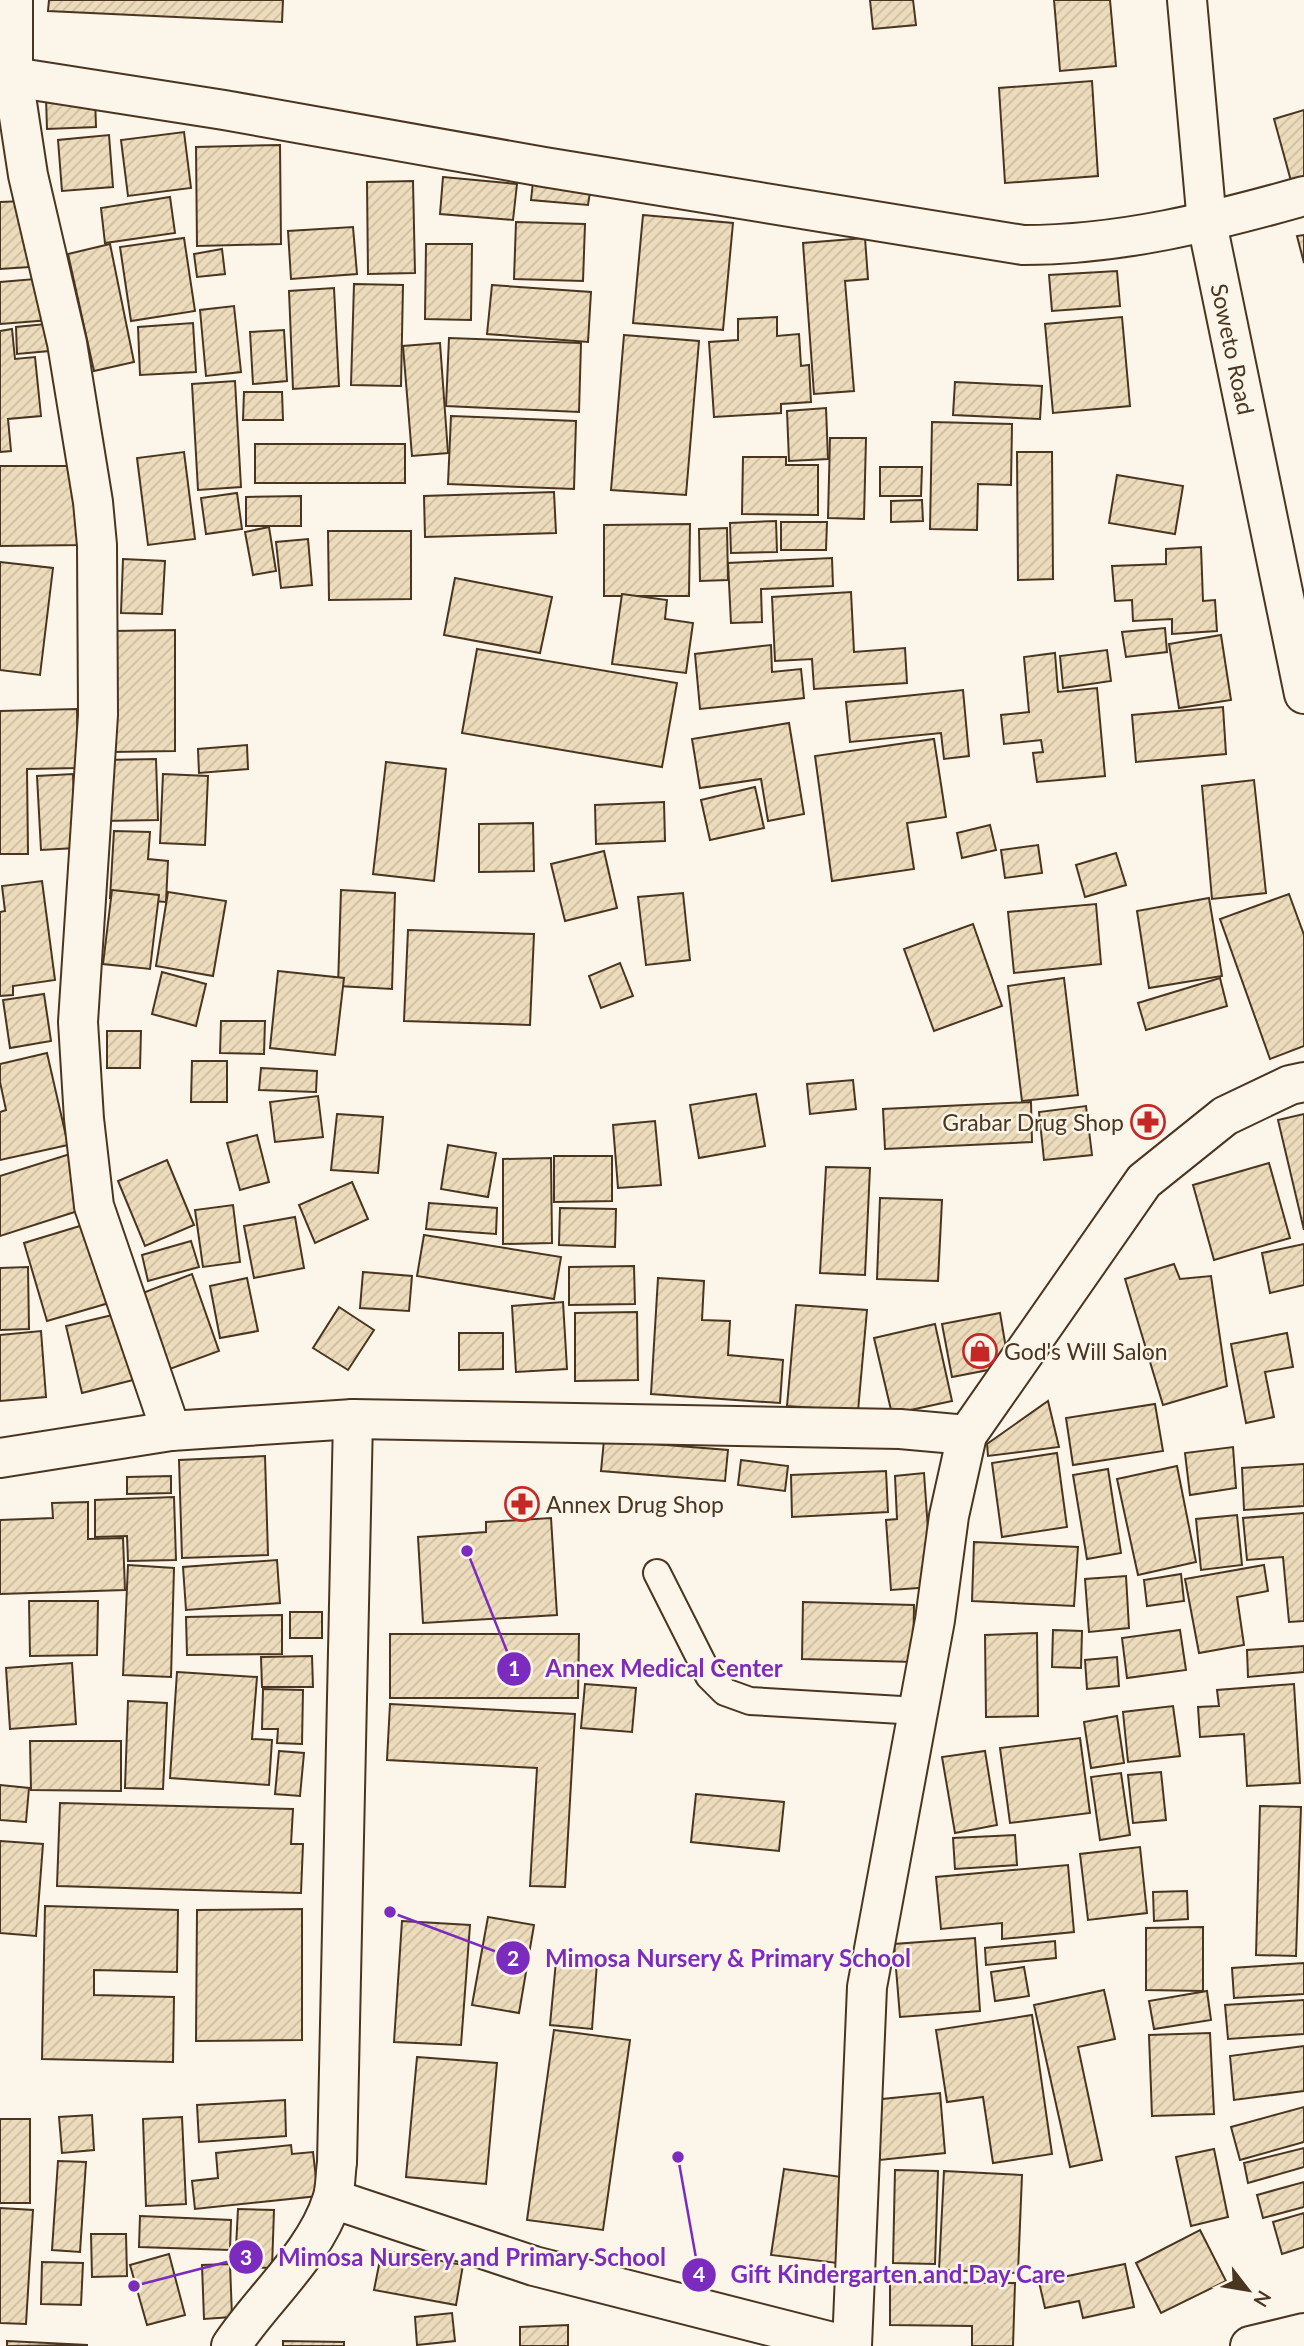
<svg xmlns="http://www.w3.org/2000/svg" width="1304" height="2346" font-family="Lato,sans-serif">
<defs>
<pattern id="building-hatch" width="6" height="6" patternUnits="userSpaceOnUse" patternTransform="scale(1.75)"><rect width="6" height="6" fill="#ecdcbc"/><path d="M-1 1l2-2M0 6l6-6M5 7l2-2" fill="none" stroke="#ccbda1"/></pattern>
</defs>
<rect width="100%" height="100%" fill="#fbf6e9"/>
<!-- building -->
<g fill="url(#building-hatch)" stroke="#4a3520" stroke-width="2">
<path d="M49,0H283L282,22L48,11Z"/>
<path d="M870,0H913L916,25L873,29Z"/>
<path d="M1054,0H1110L1116,66L1060,71Z"/>
<path d="M1092,81L1098,176L1005,183L999,88Z"/>
<path d="M95,97L96,127L47,129L46,98Z"/>
<path d="M1304,110V177L1291,181L1274,119Z"/>
<path d="M184,132L191,188L128,196L121,140Z"/>
<path d="M109,135L113,187L62,191L58,140Z"/>
<path d="M280,145L281,244L197,246L196,147Z"/>
<path d="M443,177L517,184L513,220L440,214Z"/>
<path d="M413,181L415,273L368,274L367,182Z"/>
<path d="M533,182L591,186L588,205L531,200Z"/>
<path d="M170,197L175,233L105,243L101,208Z"/>
<path d="M24,201L29,267L0,269V202Z"/>
<path d="M643,215L733,223L723,330L633,323Z"/>
<path d="M516,222L585,224L583,281L514,279Z"/>
<path d="M353,227L357,274L291,279L288,231Z"/>
<path d="M1304,235V263L1297,236Z"/>
<path d="M184,238L195,311L131,321L120,247Z"/>
<path d="M865,238L868,279L845,281L854,391L814,394L803,243Z"/>
<path d="M110,244L134,362L94,371L68,254Z"/>
<path d="M426,244H472L471,320L425,319Z"/>
<path d="M222,249L225,274L197,277L194,254Z"/>
<path d="M1117,271L1120,306L1052,311L1049,275Z"/>
<path d="M47,278L50,320L0,324V282Z"/>
<path d="M354,284L403,285L401,386L351,385Z"/>
<path d="M492,285L591,292L588,342L487,334Z"/>
<path d="M334,288L339,386L293,389L289,291Z"/>
<path d="M234,306L241,372L206,376L200,310Z"/>
<path d="M777,317V336L799,334L801,366L809,365L811,402L781,404V413L714,417L709,342L738,340V319Z"/>
<path d="M1122,317L1130,406L1053,413L1045,324Z"/>
<path d="M193,323L196,372L140,375L138,327Z"/>
<path d="M46,324L49,351L17,354L16,327Z"/>
<path d="M12,329L15,359L35,357L41,416L8,419L11,451L0,452V331Z"/>
<path d="M284,330L287,381L253,384L250,332Z"/>
<path d="M624,335L699,341L686,495L611,490Z"/>
<path d="M449,338L581,343L579,412L446,406Z"/>
<path d="M440,343L448,453L412,456L403,346Z"/>
<path d="M235,381L241,487L198,490L192,384Z"/>
<path d="M955,382L1042,386L1040,419L953,415Z"/>
<path d="M244,392H282L283,420H243Z"/>
<path d="M826,408L828,459L789,461L787,411Z"/>
<path d="M451,416L576,421L574,489L448,484Z"/>
<path d="M932,422L1012,424L1011,485L978,484L977,530L930,529Z"/>
<path d="M830,438H866L864,519L828,518Z"/>
<rect x="255" y="444" width="150" height="39"/>
<path d="M184,452L195,539L148,545L137,458Z"/>
<path d="M1017,452H1052L1053,579L1018,580Z"/>
<path d="M743,457H786V465H818V515L742,514Z"/>
<path d="M0,466H83V545L0,546Z"/>
<path d="M880,467H922L921,496H880Z"/>
<path d="M1117,475L1183,486L1175,534L1109,523Z"/>
<path d="M554,492L556,533L425,537L424,496Z"/>
<path d="M237,493L242,529L206,534L201,498Z"/>
<path d="M301,496V526H246V497Z"/>
<path d="M922,500L923,521L891,522V501Z"/>
<path d="M776,521L777,552L731,553L730,523Z"/>
<path d="M781,522H827L826,550H781Z"/>
<path d="M690,524L689,596H604V525Z"/>
<path d="M269,527L276,571L253,575L245,532Z"/>
<path d="M727,528L728,580L700,581L699,529Z"/>
<path d="M328,531H411V599L329,600Z"/>
<path d="M308,539L312,585L281,588L276,542Z"/>
<path d="M1201,547L1203,601L1215,600L1217,631L1172,634V619L1133,621L1132,600L1115,601L1112,566L1166,564V549Z"/>
<path d="M832,558L833,586L761,589L762,622L731,623L728,563Z"/>
<path d="M123,559L165,561L162,614L121,613Z"/>
<path d="M0,562L53,568L40,675L0,670Z"/>
<path d="M455,578L552,597L540,653L444,635Z"/>
<path d="M851,592L854,652L905,648L907,683L814,689L812,659L775,661L772,597Z"/>
<path d="M622,594L667,600L665,619L693,623L686,673L612,664Z"/>
<path d="M1165,628L1167,652L1126,657L1122,632Z"/>
<path d="M175,630V751L112,752L113,631Z"/>
<path d="M1221,635L1231,700L1179,708L1169,644Z"/>
<path d="M771,645L772,672L801,669L804,698L700,709L695,654Z"/>
<path d="M477,649L677,683L662,767L462,733Z"/>
<path d="M1107,650L1111,681L1063,688L1060,656Z"/>
<path d="M1055,653L1058,692L1097,688L1105,776L1037,782L1033,753L1043,752L1041,740L1004,744L1001,715L1029,712L1024,657Z"/>
<path d="M963,690L969,756L944,759L941,733L850,742L846,702Z"/>
<path d="M1223,707L1226,754L1136,762L1132,715Z"/>
<path d="M77,709L78,768L27,769L28,854H0V711Z"/>
<path d="M789,723L804,814L768,821L761,779L700,788L692,739Z"/>
<path d="M934,739L946,817L907,823L914,869L832,881L815,756Z"/>
<path d="M247,745L248,769L199,773L198,749Z"/>
<path d="M156,759L158,820L103,821V760Z"/>
<path d="M386,762L446,769L434,881L373,874Z"/>
<path d="M73,774L76,848L41,850L37,776Z"/>
<path d="M163,774L208,776L205,845L160,843Z"/>
<path d="M1254,780L1266,893L1212,899L1202,786Z"/>
<path d="M755,787L764,828L710,840L701,800Z"/>
<path d="M664,802L665,841L596,844L595,805Z"/>
<path d="M533,823L534,871L479,872V824Z"/>
<path d="M990,825L996,850L962,858L957,833Z"/>
<path d="M114,831L150,832L148,859L168,861L166,902L110,898Z"/>
<path d="M1038,845L1042,873L1005,878L1001,850Z"/>
<path d="M604,851L617,908L565,921L551,864Z"/>
<path d="M1116,853L1126,885L1085,897L1076,865Z"/>
<path d="M42,881L55,980L13,986V995L0,996V912L5,911L2,886Z"/>
<path d="M112,890L159,895L150,969L103,964Z"/>
<path d="M341,890L395,893L392,989L338,986Z"/>
<path d="M168,892L226,901L213,976L156,966Z"/>
<path d="M683,893L690,960L646,965L638,897Z"/>
<path d="M1289,894L1304,935V1046L1270,1059L1220,919Z"/>
<path d="M1209,898L1222,976L1149,988L1137,911Z"/>
<path d="M1096,904L1101,964L1014,973L1008,912Z"/>
<path d="M973,924L1002,1006L934,1031L904,949Z"/>
<path d="M408,930L534,934L530,1025L404,1021Z"/>
<path d="M620,963L633,996L601,1008L589,976Z"/>
<path d="M278,971L344,978L335,1055L270,1048Z"/>
<path d="M162,972L206,984L196,1026L152,1014Z"/>
<path d="M1064,978L1078,1095L1022,1101L1008,986Z"/>
<path d="M1220,978L1227,1006L1146,1030L1138,1003Z"/>
<path d="M44,994L51,1041L10,1048L3,1000Z"/>
<path d="M221,1021H265L264,1054L220,1053Z"/>
<path d="M107,1031H141L140,1068H107Z"/>
<path d="M47,1053L68,1145L0,1160V1112L6,1110L0,1082V1064Z"/>
<path d="M192,1061H227V1102H191Z"/>
<path d="M261,1068L317,1071L316,1092L259,1090Z"/>
<path d="M853,1080L856,1109L810,1114L807,1084Z"/>
<path d="M756,1094L765,1146L699,1158L690,1105Z"/>
<path d="M318,1096L323,1137L275,1142L270,1102Z"/>
<path d="M1031,1102L1032,1142L885,1149L883,1109Z"/>
<path d="M1086,1106L1092,1155L1044,1160L1039,1112Z"/>
<path d="M337,1114L383,1117L378,1173L331,1170Z"/>
<path d="M1304,1114V1230L1278,1120Z"/>
<path d="M655,1121L661,1185L618,1188L613,1125Z"/>
<path d="M257,1135L269,1182L240,1190L227,1143Z"/>
<path d="M448,1145L496,1153L488,1197L441,1189Z"/>
<path d="M70,1154L87,1208L0,1236V1176Z"/>
<path d="M554,1156H612V1201L554,1202Z"/>
<path d="M551,1158L552,1243L503,1244V1159Z"/>
<path d="M167,1160L194,1225L145,1246L118,1181Z"/>
<path d="M1269,1163L1290,1238L1214,1260L1193,1185Z"/>
<path d="M826,1167L870,1168L865,1275L820,1273Z"/>
<path d="M352,1182L368,1219L315,1243L299,1205Z"/>
<path d="M880,1198L942,1200L938,1281L877,1279Z"/>
<path d="M429,1203L497,1208L496,1234L426,1229Z"/>
<path d="M233,1205L240,1262L203,1267L195,1210Z"/>
<path d="M560,1208L616,1209L615,1247L559,1245Z"/>
<path d="M295,1217L304,1268L254,1278L244,1226Z"/>
<path d="M93,1222L116,1301L47,1321L24,1243Z"/>
<path d="M424,1235L561,1257L554,1299L417,1276Z"/>
<path d="M191,1241L199,1267L148,1281L142,1255Z"/>
<path d="M1304,1244V1285L1270,1293L1262,1253Z"/>
<path d="M1174,1264L1180,1279L1211,1276L1227,1386L1163,1405L1125,1279Z"/>
<path d="M634,1266L635,1304L569,1305V1267Z"/>
<path d="M28,1267L29,1329L0,1330V1268Z"/>
<path d="M363,1272L412,1276L409,1311L360,1308Z"/>
<path d="M192,1274L219,1351L167,1370L140,1294Z"/>
<path d="M247,1278L258,1331L220,1338L210,1286Z"/>
<path d="M658,1278L704,1281L702,1320L730,1321L728,1355L783,1360L780,1403L651,1394Z"/>
<path d="M563,1302L567,1369L516,1372L512,1306Z"/>
<path d="M796,1305L867,1310L858,1411L787,1406Z"/>
<path d="M339,1307L374,1330L348,1370L313,1348Z"/>
<path d="M637,1312L638,1380L575,1381V1313Z"/>
<path d="M121,1313L137,1379L82,1393L66,1326Z"/>
<path d="M1000,1313L1009,1366L952,1377L942,1324Z"/>
<path d="M935,1324L952,1401L892,1414L874,1338Z"/>
<path d="M41,1331L46,1397L0,1401V1335Z"/>
<path d="M459,1333H503V1369L459,1370Z"/>
<path d="M1287,1333L1293,1367L1265,1372L1274,1417L1246,1423L1231,1344Z"/>
<path d="M1048,1401L1059,1447L988,1456L987,1444Z"/>
<path d="M1155,1404L1163,1451L1073,1465L1066,1418Z"/>
<path d="M604,1440L728,1450L725,1481L601,1471Z"/>
<path d="M1233,1447L1236,1488L1190,1495L1185,1453Z"/>
<path d="M1057,1453L1067,1527L1002,1537L992,1463Z"/>
<path d="M265,1456L268,1555L182,1558L179,1460Z"/>
<path d="M741,1460L788,1466L785,1491L738,1485Z"/>
<path d="M1304,1464V1506L1244,1510L1242,1468Z"/>
<path d="M1177,1466L1196,1562L1138,1575L1117,1479Z"/>
<path d="M1108,1469L1121,1553L1087,1559L1073,1475Z"/>
<path d="M886,1471L888,1512L792,1517L791,1475Z"/>
<path d="M924,1473L932,1587L891,1590L886,1520L897,1519L895,1476Z"/>
<path d="M171,1476V1493L127,1494V1477Z"/>
<path d="M174,1497L176,1560L128,1561L127,1536L95,1537V1500Z"/>
<path d="M88,1502V1539L123,1538L125,1590L0,1594V1520L53,1518L52,1503Z"/>
<path d="M1304,1513V1621L1289,1622L1283,1557L1247,1560L1243,1518Z"/>
<path d="M1237,1515L1242,1565L1201,1570L1196,1519Z"/>
<path d="M551,1518L557,1615L423,1623L418,1537L486,1532V1522Z"/>
<path d="M974,1542L1078,1547L1074,1606L972,1601Z"/>
<path d="M277,1560L280,1603L186,1610L183,1567Z"/>
<path d="M128,1565L174,1568L171,1677L123,1675Z"/>
<path d="M1264,1565L1268,1591L1237,1597L1244,1645L1199,1653L1185,1579Z"/>
<path d="M1181,1574L1184,1601L1147,1606L1144,1580Z"/>
<path d="M1126,1576L1129,1628L1089,1632L1085,1579Z"/>
<path d="M29,1601H98L97,1655L30,1656Z"/>
<path d="M803,1602L914,1605L913,1662L802,1659Z"/>
<rect x="290" y="1612" width="32" height="26"/>
<path d="M282,1615V1654L187,1655L186,1617Z"/>
<path d="M1053,1630L1082,1631L1081,1668L1052,1667Z"/>
<path d="M1180,1630L1186,1670L1127,1678L1122,1638Z"/>
<path d="M1037,1633L1038,1716L986,1717L985,1635Z"/>
<path d="M390,1634H579L578,1698H390Z"/>
<path d="M1304,1646V1672L1248,1677L1247,1650Z"/>
<path d="M312,1656L313,1687H262L261,1657Z"/>
<path d="M1117,1657L1119,1686L1087,1689L1085,1660Z"/>
<path d="M72,1663L76,1724L10,1729L6,1668Z"/>
<path d="M177,1672L257,1677L252,1739L272,1740L269,1785L170,1778Z"/>
<path d="M585,1684L636,1688L632,1732L581,1728Z"/>
<path d="M1294,1684L1300,1783L1247,1786L1244,1734L1200,1737L1198,1707L1219,1706L1217,1690Z"/>
<path d="M263,1689L303,1690L302,1744L277,1743L278,1729H262Z"/>
<path d="M128,1701L167,1703L163,1789L125,1788Z"/>
<path d="M390,1704L575,1714L565,1887L530,1886L537,1768L387,1760Z"/>
<path d="M1173,1706L1180,1756L1128,1762L1123,1712Z"/>
<path d="M1117,1716L1124,1763L1091,1768L1084,1722Z"/>
<path d="M1080,1738L1090,1813L1010,1823L1000,1748Z"/>
<path d="M30,1741H121V1791L31,1790Z"/>
<path d="M279,1751L304,1753L300,1796L275,1794Z"/>
<path d="M985,1751L997,1825L955,1833L942,1757Z"/>
<path d="M1161,1772L1166,1820L1133,1823L1128,1775Z"/>
<path d="M1121,1773L1130,1835L1100,1840L1091,1777Z"/>
<path d="M0,1785L29,1788L26,1822L0,1820Z"/>
<path d="M696,1794L784,1802L779,1851L691,1842Z"/>
<path d="M60,1803L293,1809L291,1844H303L301,1893L57,1886Z"/>
<path d="M1260,1806L1301,1807L1296,1956L1256,1955Z"/>
<path d="M1015,1835L1017,1865L955,1869L953,1838Z"/>
<path d="M0,1841L43,1844L36,1936L0,1933Z"/>
<path d="M1140,1847L1147,1913L1088,1920L1080,1854Z"/>
<path d="M1068,1865L1074,1932L1002,1939V1923L941,1929L936,1877Z"/>
<path d="M1187,1891L1188,1919L1154,1921L1153,1892Z"/>
<path d="M45,1906L178,1910L177,1972L94,1970V1995L174,1997L173,2062L42,2059Z"/>
<path d="M302,1909V2040L196,2041L197,1910Z"/>
<path d="M488,1917L534,1925L519,2013L472,2005Z"/>
<path d="M402,1921L470,1925L461,2045L394,2042Z"/>
<path d="M1203,1927V1991L1146,1990V1928Z"/>
<path d="M975,1938L980,2011L900,2017L894,1944Z"/>
<path d="M1055,1941L1056,1958L986,1965L985,1948Z"/>
<path d="M556,1961L597,1963L592,2029L550,2025Z"/>
<path d="M1304,1963V1994L1234,1998L1232,1968Z"/>
<path d="M1024,1967L1029,1996L995,2001L991,1972Z"/>
<path d="M1104,1990L1115,2039L1078,2047L1102,2160L1070,2167L1034,2005Z"/>
<path d="M1207,1991L1211,2020L1154,2029L1149,2001Z"/>
<path d="M1304,2000V2034L1228,2039L1225,2005Z"/>
<path d="M1032,2015L1052,2154L993,2163L983,2097L947,2102L936,2030Z"/>
<path d="M554,2030L630,2040L603,2230L527,2220Z"/>
<path d="M1210,2033L1214,2114L1152,2116L1149,2035Z"/>
<path d="M1304,2046V2091L1234,2100L1230,2056Z"/>
<path d="M417,2057L497,2063L486,2184L406,2177Z"/>
<path d="M940,2093L945,2153L880,2160L873,2100Z"/>
<path d="M285,2100L286,2136L199,2142L197,2105Z"/>
<path d="M1304,2107V2142L1240,2160L1231,2127Z"/>
<path d="M92,2115L94,2150L62,2153L59,2117Z"/>
<path d="M182,2117L186,2204L146,2206L143,2119Z"/>
<rect x="0" y="2119" width="30" height="84"/>
<path d="M291,2145L292,2154L313,2152L318,2196L195,2209L192,2181L218,2178L216,2153Z"/>
<path d="M1304,2148V2167L1248,2183L1244,2163Z"/>
<path d="M1214,2149L1228,2217L1191,2226L1176,2157Z"/>
<path d="M58,2161L86,2162L80,2252L52,2250Z"/>
<path d="M784,2169L849,2178L837,2263L771,2255Z"/>
<path d="M895,2170L938,2171L935,2264L893,2263Z"/>
<path d="M944,2171L1022,2175L1018,2273L939,2270Z"/>
<path d="M1304,2182V2207L1263,2218L1257,2195Z"/>
<path d="M0,2208L33,2210L26,2324L0,2323Z"/>
<path d="M238,2209L274,2210L272,2268L235,2267Z"/>
<path d="M1304,2213V2247L1282,2254L1273,2222Z"/>
<path d="M140,2216L231,2220L230,2250L139,2247Z"/>
<path d="M1200,2230L1226,2281L1161,2313L1136,2263Z"/>
<path d="M91,2234H126L127,2276L92,2277Z"/>
<path d="M382,2250L463,2265L456,2305L374,2290Z"/>
<path d="M169,2254L185,2315L147,2325L130,2265Z"/>
<path d="M42,2262L83,2263L81,2305L41,2304Z"/>
<path d="M230,2264L232,2317L204,2319L202,2265Z"/>
<path d="M1125,2264L1134,2307L1083,2318L1079,2301L1045,2308L1039,2282Z"/>
<path d="M890,2282L1015,2283L1013,2346H972V2326L890,2325Z"/>
<path d="M452,2313L455,2341L417,2345L415,2317Z"/>
<path d="M568,2325V2346H520V2327Z"/>
<path d="M7,2341L88,2345L7,2346Z"/>
<path d="M283,2341L344,2342V2346H283Z"/>
</g>
<g fill="none" stroke-linecap="round" stroke-linejoin="round">
<!-- service casing -->
<g stroke="#4a3520" stroke-width="30">
<path id="service" d="M657,1573L709,1676L725,1692L750,1701L918,1711"/>
</g>
<!-- minor casing -->
<g stroke="#4a3520" stroke-width="42">
<g id="minor">
<path d="M13,0V77L28,175L67,343L93,502L97,545L98,715L78,1022L84,1119L94,1206L171,1431"/>
<path d="M13,77L224,110L544,167L1023,245C1120,245 1212,222 1304,196"/>
<path d="M0,1458L171,1431L353,1419L900,1429L967,1435L1144,1181L1225,1116L1290,1085L1304,1082"/>
<path d="M333,2199L534,2266L848,2346"/>
<path d="M231,2346C262,2299 315,2254 332,2200C336,2189 335,2175 337,2163L353,1419"/>
<path d="M852,2346L867,1987L935,1620L949,1516L967,1435"/>
<path d="M1250,2346L1304,2333"/>
</g>
</g>
<!-- tertiary casing -->
<g stroke="#4a3520" stroke-width="42">
<path id="tertiary" d="M1187,0L1207,223L1304,694"/>
</g>
<!-- service -->
<use href="#service" stroke="#fbf6e9" stroke-width="26"/>
<!-- minor -->
<use href="#minor" stroke="#fbf6e9" stroke-width="38"/>
<!-- tertiary -->
<use href="#tertiary" stroke="#fbf6e9" stroke-width="38"/>
</g>
<!-- icons -->
<defs>
<g id="pharmacy-ring" transform="scale(1.75)"><circle r="9.5" fill="#fbf6e9" stroke="#c62828" stroke-width="1.5"/><path d="M-2-6h4v4h4v4h-4v4h-4v-4h-4v-4h4Z" fill="#c62828"/></g>
<g id="shop-ring" transform="scale(1.75)"><circle r="9.5" fill="#fbf6e9" stroke="#c62828" stroke-width="1.5"/><path d="M-5-2.5h2.3a2.7 3.5 0 0 1 5.4 0H5L5.5 6h-11ZM-1.5-2.5h3a1.5 2.3 0 0 0-3 0Z" fill="#c62828"/></g>
</defs>
<g fill-rule="evenodd">
<use href="#pharmacy-ring" x="1148" y="1122"/>
<use href="#shop-ring" x="980" y="1351"/>
<use href="#pharmacy-ring" x="522" y="1504"/>
</g>
<g text-anchor="middle" dominant-baseline="central" stroke-width="5" stroke-linejoin="round" paint-order="stroke">
<!-- street labels -->
<g font-size="23" fill="#4a3520" stroke="#fbf6e9">
<text transform="translate(1233 349) rotate(78)">Soweto Road</text>
</g>
<!-- poi labels -->
<g font-size="23" fill="#4a3520" stroke="#fbf6e9" text-anchor="start">
<text x="1124" y="1122" text-anchor="end">Grabar Drug Shop</text>
<text x="1004" y="1351">God's Will Salon</text>
<text x="546" y="1504">Annex Drug Shop</text>
</g>
</g>
<!-- callouts -->
<path fill="none" stroke="#7b2cbf" stroke-width="2.5" d="M467 1551L514 1669M390 1912L513 1958M134 2286L246 2257M678 2157L699 2275"/>
<g fill="#7b2cbf" stroke="#fbf6e9" stroke-width="2.5">
<circle cx="467" cy="1551" r="7"/>
<circle cx="390" cy="1912" r="7"/>
<circle cx="134" cy="2286" r="7"/>
<circle cx="678" cy="2157" r="7"/>
<circle cx="514" cy="1669" r="18"/>
<circle cx="513" cy="1958" r="18"/>
<circle cx="246" cy="2257" r="18"/>
<circle cx="699" cy="2275" r="18"/>
</g>
<g font-size="21" text-anchor="middle" font-weight="bold" fill="#fff">
<text x="514" y="1676">1</text>
<text x="513" y="1966">2</text>
<text x="246" y="2265">3</text>
<text x="699" y="2282">4</text>
</g>
<g font-size="24" text-anchor="middle" font-weight="bold" fill="#7b2cbf" stroke="#fbf6e9" stroke-width="5" stroke-linejoin="round" paint-order="stroke">
<text x="664" y="1677">Annex Medical Center</text>
<text x="728" y="1967">Mimosa Nursery &amp; Primary School</text>
<text x="472" y="2266">Mimosa Nursery and Primary School</text>
<text x="898" y="2283">Gift Kindergarten and Day Care</text>
</g>
<!-- north arrow -->
<g transform="translate(1248 2290) rotate(121)" stroke="#fbf6e9" stroke-width="5" paint-order="stroke">
<path d="M0-5L12 26L0 18L-12 26Z" fill="#4a3520"/>
<text y="-10" font-size="19" font-weight="bold" text-anchor="middle" fill="#4a3520">N</text>
</g>
</svg>
